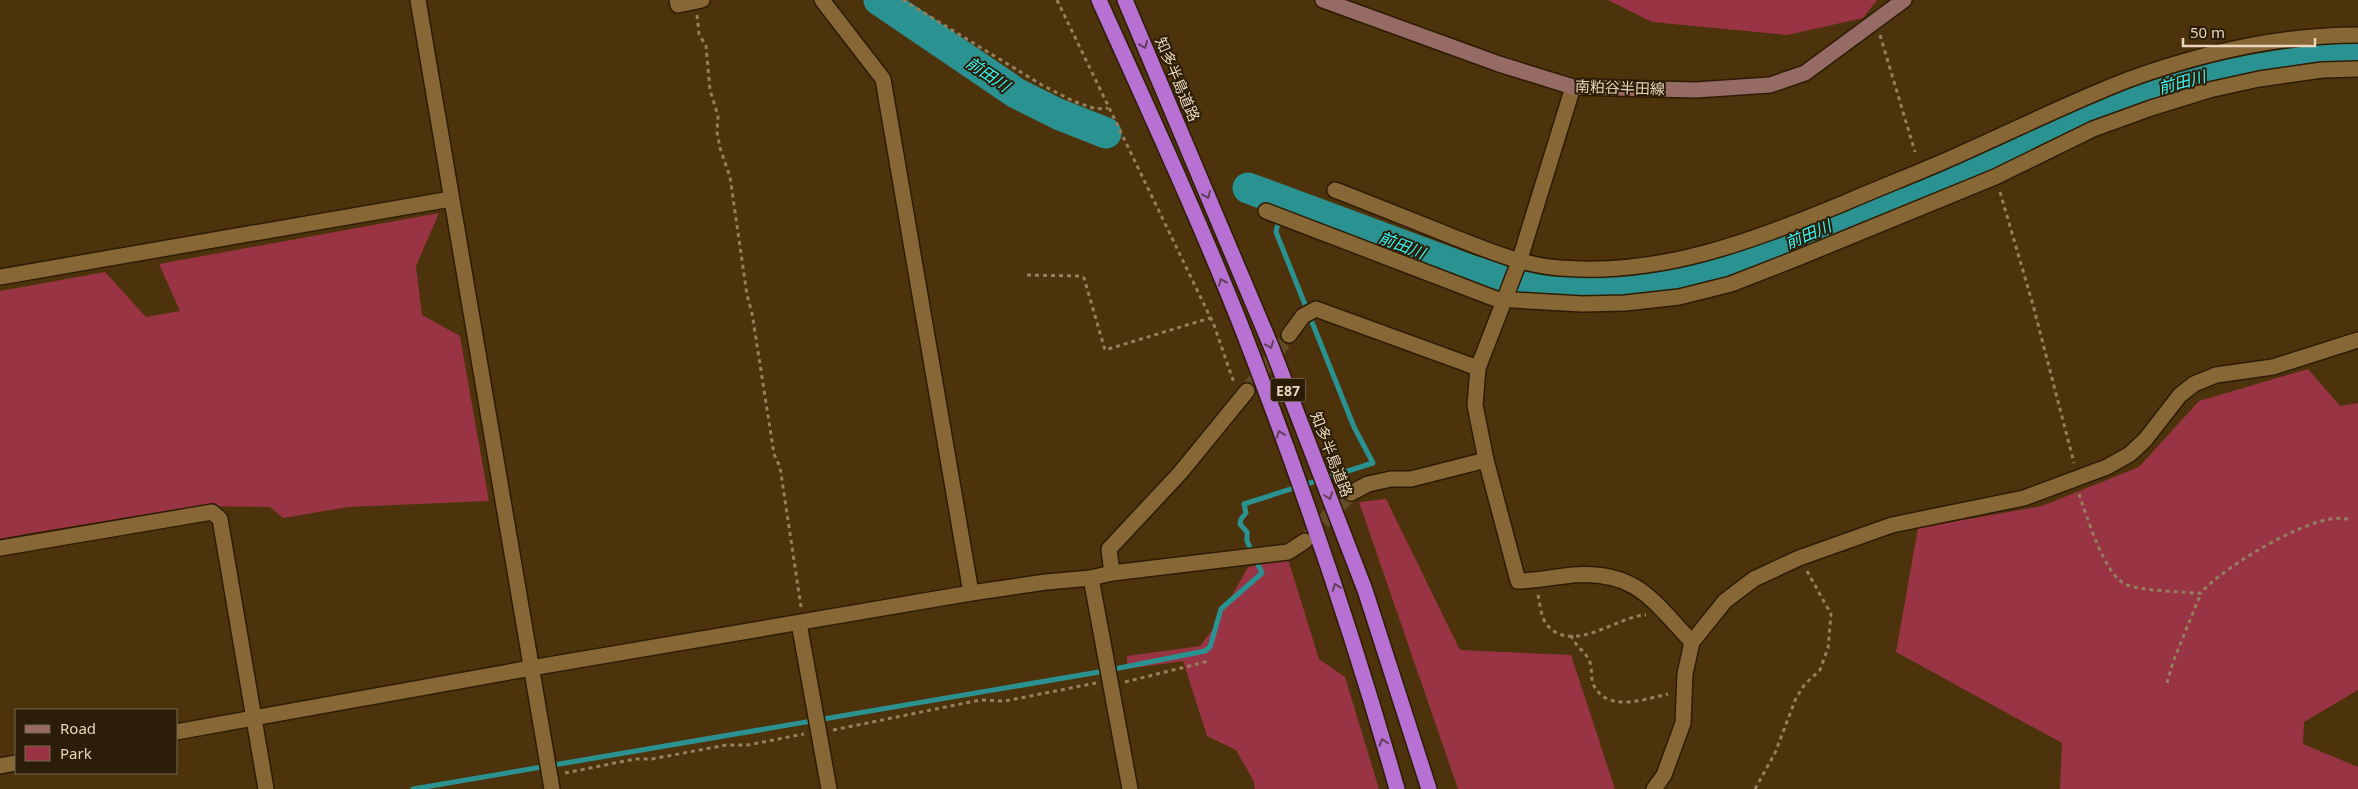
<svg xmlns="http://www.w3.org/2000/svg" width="2358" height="789" font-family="'Noto Sans','Noto Sans JP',sans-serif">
<rect width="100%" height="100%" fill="#4c330c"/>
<!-- green -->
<g fill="#983443">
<path d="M1608,0H1877L1863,18L1787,35L1652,22Z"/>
<path d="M439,213L416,266L422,315L460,336L489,501L348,507L283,518L270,507L197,506L26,534L0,540V291L105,272L146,317L180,311L159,264Z"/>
<path d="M2308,369L2340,406L2358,403V690L2304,722L2303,744L2358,767V789H2060L2062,743L1896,652L1918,528L2042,506L2139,467L2199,401Z"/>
<path d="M1386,499L1460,650L1571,655L1615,789H1458L1359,502Z"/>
<path d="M1288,559L1319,659L1345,677L1379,789H1255L1253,780L1236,750L1207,736L1183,661L1127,669V656L1200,646L1213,629L1248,567Z"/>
</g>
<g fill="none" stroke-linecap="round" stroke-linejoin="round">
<!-- stream -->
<path stroke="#2b9292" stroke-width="5" d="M413,789L1099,672L1205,651L1210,647L1221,609L1262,573L1247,541V532L1240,524L1241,519L1246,513L1244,504L1373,463L1354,427L1276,232L1278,223"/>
<!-- river -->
<g stroke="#2b9292" stroke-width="31">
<path d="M879,0L1016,93L1058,114L1106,133"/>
<path d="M1248,188L1472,271L1520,282L1576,287L1668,280L1713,270L1756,256L2006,152L2065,123L2138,94L2247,64L2302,55L2358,51"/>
</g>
<!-- minor-tunnel -->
<g stroke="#644b27" stroke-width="15" stroke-dasharray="15 8" stroke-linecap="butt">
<path d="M1247,391L1289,335"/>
<path d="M1307,539L1351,493"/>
</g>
<!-- minor casing -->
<g stroke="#2d1c03" stroke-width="18">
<g id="minor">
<path d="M418,0L552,789"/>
<path d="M677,0L678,5L702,0"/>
<path d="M822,0L883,79L971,593"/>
<path d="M1573,87L1519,262L1478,368L1475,405L1486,460L1518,581C1536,581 1554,577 1572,575C1636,570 1652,600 1692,642"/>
<path d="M1335,190C1374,205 1413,221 1451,236C1487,250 1521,265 1560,268C1662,276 1749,242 1842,204C1883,186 1926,170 1967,151C2021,127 2075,100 2130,79C2202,53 2282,35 2358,35"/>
<path d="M1266,211L1496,299L1582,304L1625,303L1679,297L1731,284L1800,257L1995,177L2093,129L2151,108L2209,90L2259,79L2322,70L2358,69"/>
<path d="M0,277L451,199"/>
<path d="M1289,335L1303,316L1316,309L1478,368"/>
<path d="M1351,493L1368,484L1391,479H1411L1486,460"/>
<path d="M0,548L212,512L220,519L266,789"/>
<path d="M1112,573L1109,549L1180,473L1247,391"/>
<path d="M1091,578L1130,789"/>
<path d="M799,623L829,789"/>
<path d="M176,732L531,668L971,593L1046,582L1091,578L1112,573L1288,552L1305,541"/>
<path d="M0,766L16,763"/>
<path d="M1654,789L1664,775L1683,723L1685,674L1692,642L1725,601L1754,579L1799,558L1892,525L2024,498L2107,467L2130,454L2145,440L2180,395L2194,384L2216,375L2273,367L2358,340"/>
</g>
</g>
<!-- secondary casing -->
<g stroke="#2d1c03" stroke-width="18">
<path id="secondary" d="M1323,0L1499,64L1573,87L1696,90L1770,85L1805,73L1904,0"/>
</g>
<!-- motorway casing -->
<g stroke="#2d1c03" stroke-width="18">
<g id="motorway">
<path d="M1099,0C1148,109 1199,219 1243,331C1301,481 1353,634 1397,789"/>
<path d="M1125,0L1271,346L1365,590L1429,789"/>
</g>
</g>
<!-- path -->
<g stroke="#957f5e" stroke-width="3" stroke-dasharray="4 4" stroke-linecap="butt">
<path d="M903,0L1042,85L1073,101L1096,109L1108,108"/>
<path d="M1057,0L1214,325L1234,383"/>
<path d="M697,15L699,34L706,46L710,90L718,116L717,132L720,148L730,177L747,295L752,313L774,454L780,467L801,607"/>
<path d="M1880,35L1915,152"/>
<path d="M2000,192L2033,305L2074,463"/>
<path d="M1027,275L1080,276L1084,278L1105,350L1210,318"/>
<path d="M2079,494C2087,516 2104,576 2127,585C2145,591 2174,591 2193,593H2201C2220,569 2320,507 2349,520"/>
<path d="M1538,595C1540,604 1541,618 1547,625C1573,655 1617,616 1646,615"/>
<path d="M1571,635C1575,646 1584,650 1589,660C1593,668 1590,679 1594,686C1609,713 1644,699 1668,694"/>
<path d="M1125,682L1209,661"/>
<path d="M2167,683L2173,662L2201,593"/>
<path d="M833,730L980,700L1005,701L1096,683"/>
<path d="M565,773L635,759H652L726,745H748L804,734"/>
<path d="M1755,789L1775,753L1796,698L1805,684L1820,670L1828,648L1831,614L1807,571"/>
</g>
<!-- minor -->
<use href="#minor" stroke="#886736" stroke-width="15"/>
<!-- secondary -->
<use href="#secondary" stroke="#966a65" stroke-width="15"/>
<!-- motorway -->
<use href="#motorway" stroke="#b671d3" stroke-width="15"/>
</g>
<!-- one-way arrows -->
<defs><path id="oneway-chevron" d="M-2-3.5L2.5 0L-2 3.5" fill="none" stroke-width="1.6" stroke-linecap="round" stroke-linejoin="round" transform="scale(1.25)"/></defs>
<g stroke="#633f59">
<use href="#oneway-chevron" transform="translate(1144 45) rotate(67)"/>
<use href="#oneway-chevron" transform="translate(1207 195) rotate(67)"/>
<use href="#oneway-chevron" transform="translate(1222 282) rotate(-113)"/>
<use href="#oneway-chevron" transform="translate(1270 345) rotate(68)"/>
<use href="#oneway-chevron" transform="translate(1280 434) rotate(-110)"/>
<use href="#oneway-chevron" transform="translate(1329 496) rotate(69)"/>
<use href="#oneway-chevron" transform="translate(1336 587) rotate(-110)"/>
<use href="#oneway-chevron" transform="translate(1383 742) rotate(-107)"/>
</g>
<g text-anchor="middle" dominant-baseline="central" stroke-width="4" stroke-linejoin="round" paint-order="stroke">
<!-- shield labels -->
<rect fill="#2b1d08" stroke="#b09e87" stroke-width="1" x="1270.5" y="378.5" width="35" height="23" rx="4"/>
<g font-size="14" font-weight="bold" fill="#e9d6bd">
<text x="1288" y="390">E87</text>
</g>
<!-- street labels -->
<g font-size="15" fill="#e9d6bd" stroke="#2b1d08">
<text transform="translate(1178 79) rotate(67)">知多半島道路</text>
<text transform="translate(1620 87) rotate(2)">南粕谷半田線</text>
<text transform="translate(1332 454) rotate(69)">知多半島道路</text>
</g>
<!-- water labels -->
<g font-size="16" font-style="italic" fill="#34fafa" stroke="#2b1d08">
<text transform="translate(988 74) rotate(34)">前田川</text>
<text transform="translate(2182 82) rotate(-15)">前田川</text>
<text transform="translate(1808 234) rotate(-23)">前田川</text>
<text transform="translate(1402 245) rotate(21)">前田川</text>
</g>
</g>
<!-- legend -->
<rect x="15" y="709" width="162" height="65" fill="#2b1d08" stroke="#776750"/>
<rect x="25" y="725" width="25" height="8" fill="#966a65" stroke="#776750"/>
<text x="60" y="734" font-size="15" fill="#e9d6bd">Road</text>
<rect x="25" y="746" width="25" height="15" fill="#983443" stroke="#776750"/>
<text x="60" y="759" font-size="15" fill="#e9d6bd">Park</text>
<!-- scale -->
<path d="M2183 38v8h132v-8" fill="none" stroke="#e9d6bd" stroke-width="2.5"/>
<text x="2190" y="38" font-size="15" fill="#e9d6bd" stroke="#2b1d08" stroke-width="4" paint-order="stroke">50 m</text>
</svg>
